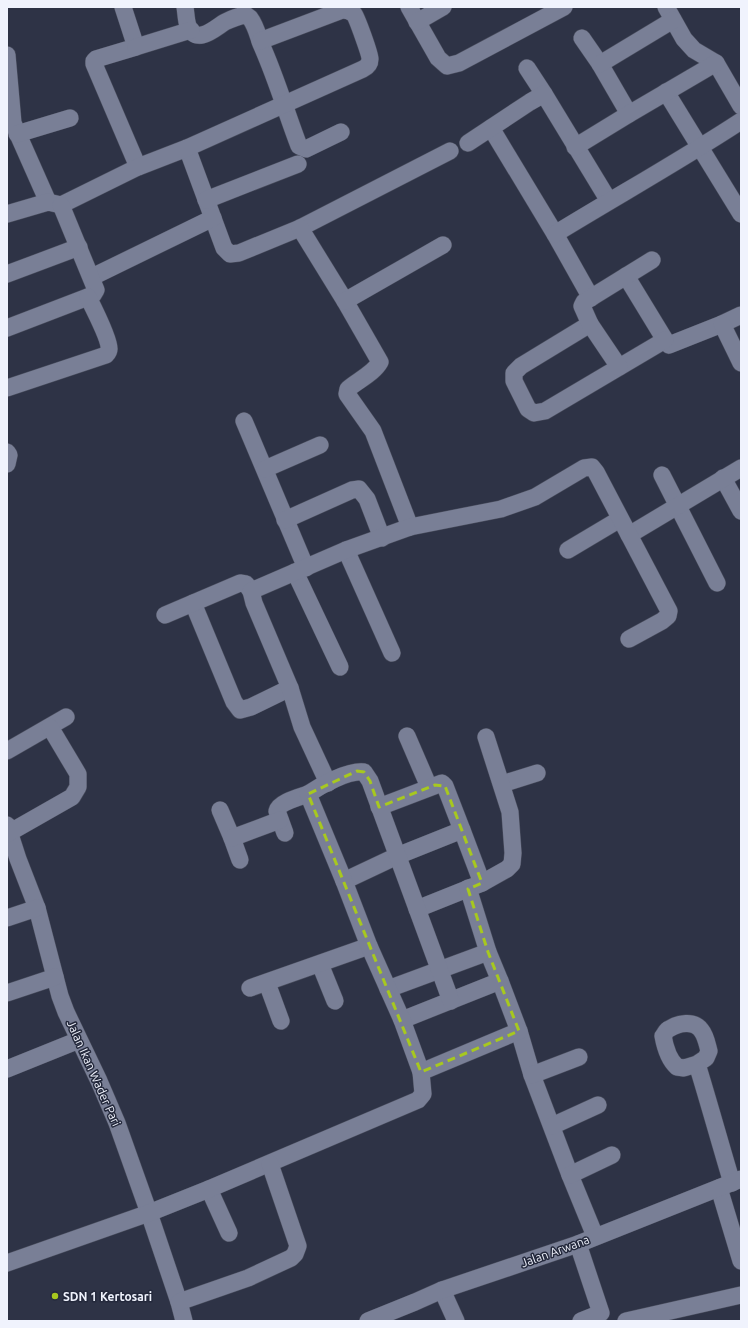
<svg xmlns="http://www.w3.org/2000/svg" width="748" height="1328" font-family="Ubuntu,sans-serif">
<rect width="100%" height="100%" fill="#2e3346"/>
<g fill="none" stroke-linecap="round" stroke-linejoin="round">
<!-- minor casing -->
<g stroke="#4a4e5e" stroke-width="18">
<g id="minor">
<path d="M123,7L136,47L96,59L94,61V64L138,167"/>
<path d="M185,7C186,13 186,20 188,26C197,46 215,28 225,22C231,19 239,16 246,15L250,18C256,26 258,36 261,44C276,77 286,112 299,146L306,149L341,132"/>
<path d="M409,7L438,58L447,66L459,63L564,7"/>
<path d="M666,7L684,39L694,50L716,63L741,106"/>
<path d="M417,22L443,7"/>
<path d="M582,38L600,64L629,114"/>
<path d="M136,47L191,30"/>
<path d="M7,55L13,123L48,202"/>
<path d="M600,64L673,20"/>
<path d="M527,68L544,94"/>
<path d="M666,92L741,214"/>
<path d="M491,128L555,234L591,298"/>
<path d="M17,134L70,118"/>
<path d="M468,143L530,102L544,94L609,201"/>
<path d="M575,147L629,114L716,63"/>
<path d="M187,148L224,248L230,254L239,253L300,228L450,151"/>
<path d="M206,200L298,164"/>
<path d="M7,214L48,202L61,205L138,167L187,148L363,69C367,67 370,64 370,59C370,54 357,18 354,14C350,11 347,10 342,10L260,41"/>
<path d="M300,228L345,301L380,362C374,373 357,381 348,389L347,394L373,431L410,527"/>
<path d="M555,234C617,196 680,161 741,121"/>
<path d="M7,274L79,247"/>
<path d="M626,276L665,340L669,345L722,324L741,315"/>
<path d="M92,277L213,218"/>
<path d="M345,301L443,245"/>
<path d="M590,324L521,366L514,373V381L528,409L534,413L545,411L665,340"/>
<path d="M722,324L741,363"/>
<path d="M7,328L93,295L96,290L61,205"/>
<path d="M619,367L590,324L582,306L584,302L652,260"/>
<path d="M7,388L106,355C108,353 109,352 109,349C110,340 93,307 88,297"/>
<path d="M244,421L306,568"/>
<path d="M7,452L9,455L7,464"/>
<path d="M265,469L320,445"/>
<path d="M662,475L717,583"/>
<path d="M723,478L741,511"/>
<path d="M285,520L352,490L359,489L367,499L382,538"/>
<path d="M629,535L741,468"/>
<path d="M346,550L392,653"/>
<path d="M568,550L620,519"/>
<path d="M295,572L340,667"/>
<path d="M193,603L234,702L240,710L251,707L290,688"/>
<path d="M165,615L240,583L246,584L251,591"/>
<path d="M407,736L429,787"/>
<path d="M7,751L66,717"/>
<path d="M328,783L302,727L290,688L254,603L251,591L346,550L410,527L501,509L535,497L584,468L592,467L596,472L669,611L668,616L662,621L629,639"/>
<path d="M502,784L537,773"/>
<path d="M379,807L442,783L445,786L462,830"/>
<path d="M220,810L232,838L240,860"/>
<path d="M7,825L18,859L37,908L60,996L66,1012L99,1081L117,1123L149,1213L179,1302L184,1321"/>
<path d="M285,833L277,811C279,802 300,797 308,794"/>
<path d="M7,834L72,797L78,787V774L50,727"/>
<path d="M232,838L280,820"/>
<path d="M344,881L397,856L462,830L482,883L417,909"/>
<path d="M482,883L507,869L512,864L513,853L510,812L486,737"/>
<path d="M468,888L488,952L500,981L519,1031L532,1075L570,1175L595,1236"/>
<path d="M7,918L37,908"/>
<path d="M320,964L335,1001"/>
<path d="M267,983L281,1021"/>
<path d="M250,988L369,946"/>
<path d="M388,989L488,952"/>
<path d="M7,993L55,977"/>
<path d="M402,1020L500,981"/>
<path d="M697,1064L684,1068L677,1067C669,1060 665,1047 663,1036C665,1034 666,1030 669,1029C678,1023 694,1020 701,1030C706,1036 707,1044 709,1051L706,1058L697,1064C709,1103 720,1143 732,1183"/>
<path d="M7,1069L79,1040"/>
<path d="M421,1072L519,1031"/>
<path d="M532,1075L579,1057"/>
<path d="M552,1126L598,1105"/>
<path d="M570,1175L612,1155"/>
<path d="M719,1188L741,1261"/>
<path d="M209,1189L229,1233"/>
<path d="M578,1244L601,1313L581,1321"/>
<path d="M7,1263L149,1213L209,1189L418,1100L423,1094L421,1072L402,1020L369,946L344,881L308,794C321,785 349,770 364,772L370,781L451,1001"/>
<path d="M442,1290L456,1321"/>
<path d="M179,1302L248,1278L291,1258L295,1254L298,1246L270,1164"/>
<path d="M368,1321L415,1302L442,1290L578,1244L741,1179"/>
<path d="M626,1321L741,1295"/>
</g>
</g>
<!-- minor -->
<use href="#minor" stroke="#797f96" stroke-width="17"/>
</g>
<!-- marked area -->
<path fill="none" stroke="#a7c81f" stroke-width="3" stroke-dasharray="8 5" stroke-linejoin="round" d="M357,771L364,772L370,781L379,807L435,785L445,786L482,883L468,889L488,952L519,1031L421,1072L308,794Z"/>
<!-- markers -->
<circle fill="#a7c81f" stroke="#24293c" stroke-width="1.5" cx="55" cy="1296" r="4"/>
<g text-anchor="middle" dominant-baseline="central" stroke-width="3" stroke-linejoin="round" paint-order="stroke">
<!-- street labels -->
<g font-size="12" fill="#f0f3fd" stroke="#24293c">
<text transform="translate(94 1073) rotate(66)">Jalan Ikan Wader Pari</text>
<text transform="translate(555 1251) rotate(-20)">Jalan Arwana</text>
</g>
<!-- poi labels -->
<g font-size="12" font-weight="bold" fill="#f0f3fd" stroke="#24293c" text-anchor="start">
<text x="63" y="1296">SDN 1 Kertosari</text>
</g>
</g>
<!-- border -->
<rect width="748" height="1328" fill="none" stroke="#f0f3fd" stroke-width="16"/>
</svg>
